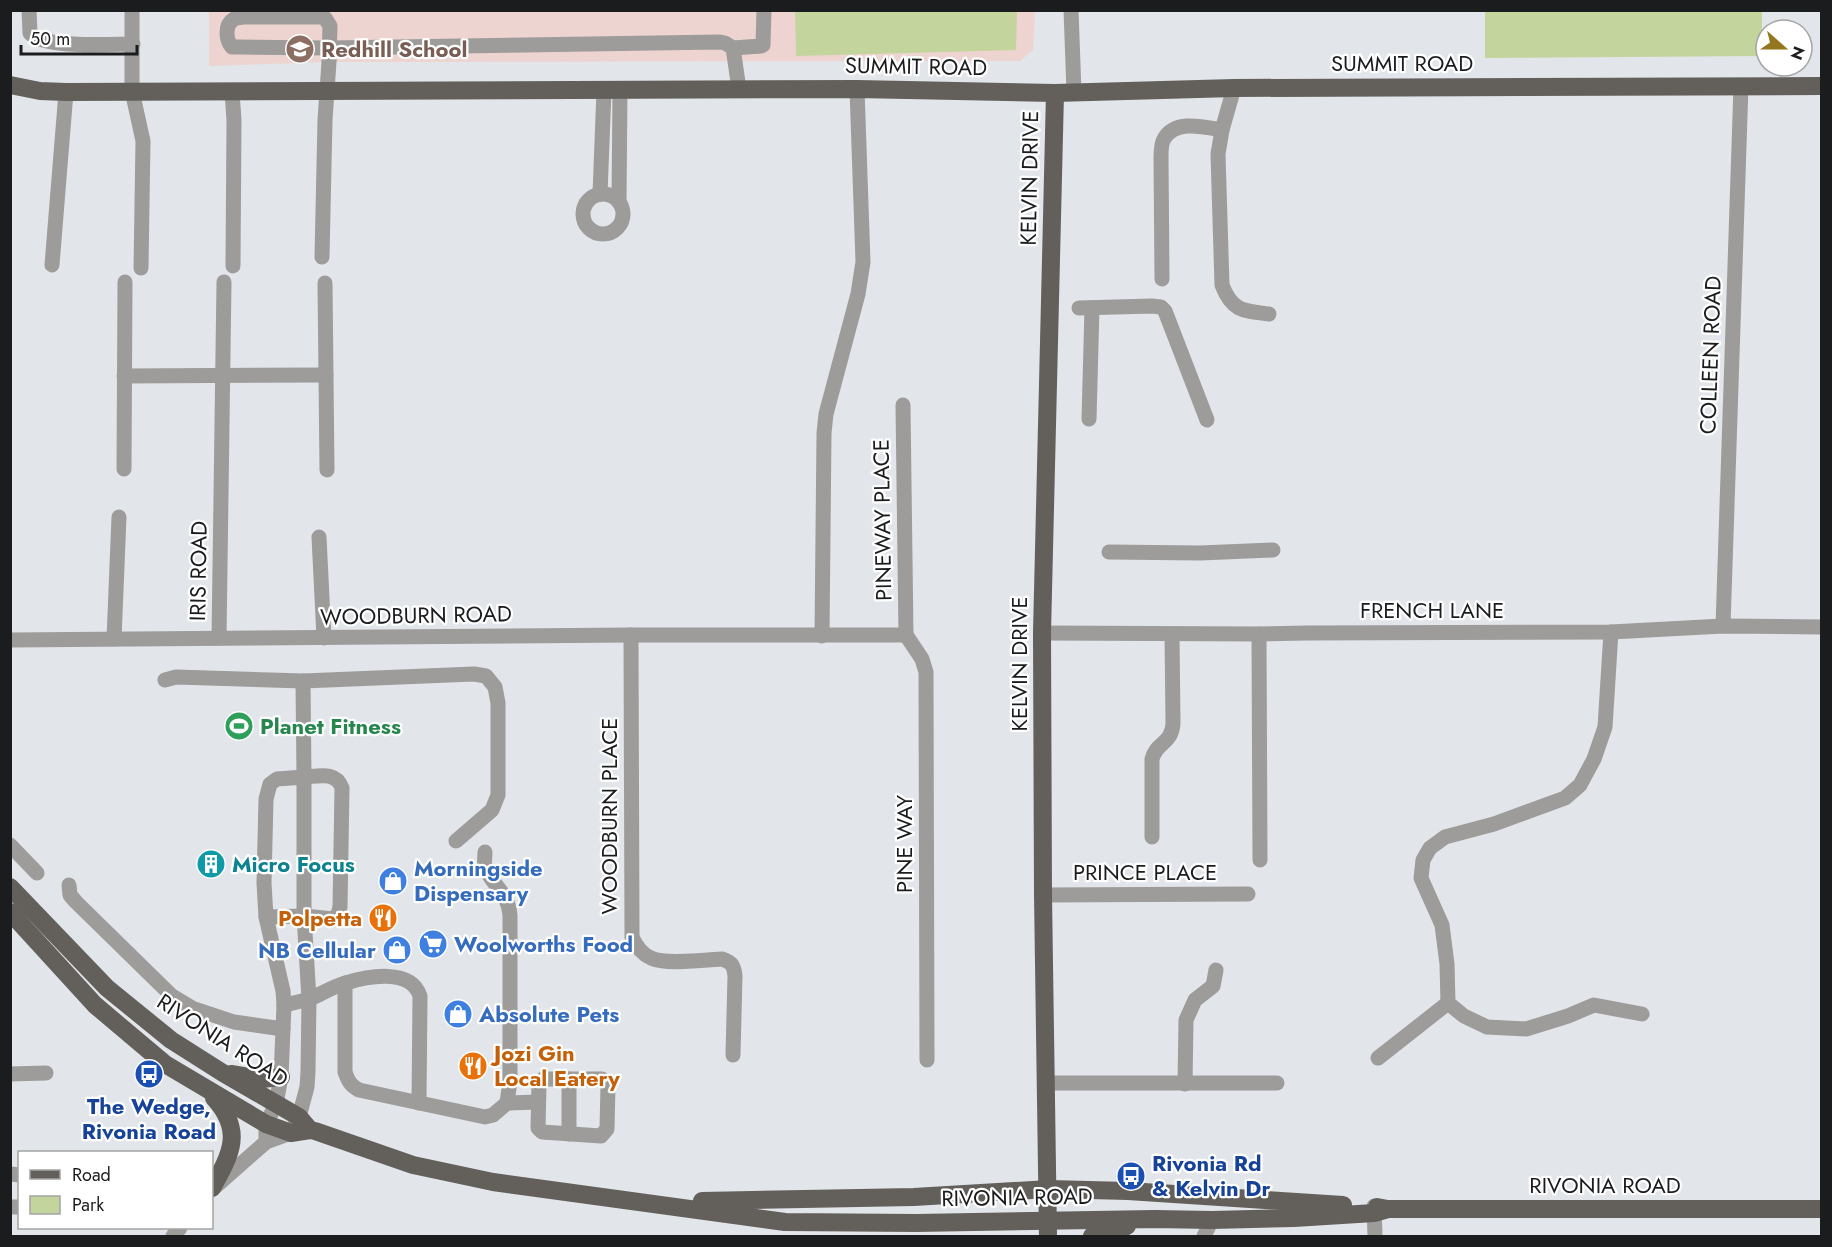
<svg xmlns="http://www.w3.org/2000/svg" width="1832" height="1247" font-family="Jost,sans-serif">
<rect width="100%" height="100%" fill="#e2e5ea"/>
<!-- education -->
<path fill="#eed4d1" d="M209,11H1035L1033,50L1020,61L329,62L209,66Z"/>
<!-- green -->
<g fill="#c3d49c">
<path d="M795,11H1017L1016,50L796,56Z"/>
<path d="M1485,11H1762V56L1485,58Z"/>
</g>
<g fill="none" stroke-linecap="round" stroke-linejoin="round">
<!-- minor -->
<g stroke="#9d9c9a" stroke-width="15">
<path d="M29,10L30,33C44,49 111,44 133,44"/>
<path d="M132,10V91L143,141L141,268"/>
<path d="M1071,10L1074,92"/>
<path d="M733,48L761,46L763,45L764,10"/>
<path d="M1234,88L1222,130L1218,154L1222,285C1232,311 1243,311 1269,314"/>
<path d="M232,92L234,120L233,266"/>
<path d="M600,194L604,90"/>
<circle cx="603" cy="214" r="20"/>
<path d="M619,201L620,90"/>
<path d="M322,257L325,120L329,62L330,26L325,18L322,17H244C243,17 235,18 234,19C224,25 226,40 232,47H240L329,48L720,42L725,43L733,48L739,89"/>
<path d="M52,265L66,92"/>
<path d="M1162,279L1161,158C1161,152 1161,143 1164,139C1175,119 1204,127 1222,130"/>
<path d="M325,283L327,470"/>
<path d="M1079,308L1152,306L1161,307L1165,311L1207,420"/>
<path d="M124,376L326,375"/>
<path d="M903,405L906,635"/>
<path d="M1089,419L1092,308"/>
<path d="M124,469L125,282"/>
<path d="M319,537L324,638"/>
<path d="M1109,552L1200,553L1273,550"/>
<path d="M1723,626L1741,86"/>
<path d="M1611,632L1605,727L1594,759L1580,785L1565,798L1494,824L1445,837L1430,848L1423,860L1421,878L1442,925L1447,964L1448,1003L1464,1016L1487,1027L1526,1029L1568,1016L1594,1005L1642,1014"/>
<path d="M1042,633L1259,634L1307,633L1611,632L1723,626L1822,627"/>
<path d="M1259,634L1260,860"/>
<path d="M631,635L632,937C636,946 642,954 651,958C665,965 705,960 722,959C732,962 734,966 735,976L733,1055"/>
<path d="M906,635L922,659L926,672L927,1060"/>
<path d="M822,636L824,433L826,414L858,294L863,262L857,89"/>
<path d="M219,638L224,282"/>
<path d="M114,639L119,517"/>
<path d="M10,640L631,635H906"/>
<path d="M165,680L176,677L303,681L474,674L486,676L495,687L498,703V795L492,810L456,841"/>
<path d="M1152,837V759C1157,741 1171,745 1173,724L1172,634"/>
<path d="M10,845L37,873"/>
<path d="M69,885L70,895L76,902L172,996L192,1008L234,1022L283,1029"/>
<path d="M1043,895L1248,894"/>
<path d="M266,917L304,916L333,919L338,914L340,907L342,788C336,771 319,776 304,777L303,681"/>
<path d="M345,983V1072C348,1081 351,1086 359,1090L485,1117L493,1115L507,1103L510,1081V915C508,891 491,885 485,867C484,862 485,856 485,852"/>
<path d="M284,1005C293,1003 303,1001 312,998C323,993 334,986 346,983C368,976 411,968 420,996L419,1103"/>
<path d="M1378,1058L1448,1003"/>
<path d="M10,1074L46,1073"/>
<path d="M543,1079H602L608,1085L607,1129L601,1136L542,1132L538,1128L539,1085Z"/>
<path d="M1046,1083H1277"/>
<path d="M1185,1084L1186,1020L1195,1000L1213,986L1216,970"/>
<path d="M507,1103L538,1102"/>
<path d="M569,1134V1079"/>
<path d="M10,1174L20,1175"/>
<path d="M216,1186L266,1142L291,1133L299,1117L307,1087L308,1072L309,999L304,916V777L277,779L270,784L266,799L264,883L266,917L283,991L284,1005L281,1077L276,1104L266,1124V1142"/>
<path d="M1374,1206L1375,1236"/>
<path d="M10,1207H20"/>
<path d="M173,1236L180,1228"/>
<path d="M1204,1236L1212,1220"/>
</g>
<!-- major -->
<g stroke="#63605c" stroke-width="18">
<path d="M10,85L40,91L66,92L857,89L1055,93L1234,88L1822,86"/>
<path d="M10,887L107,988L171,1040L223,1073L299,1117L310,1130"/>
<path d="M10,912L95,1005L165,1064L266,1124L291,1133L310,1130L315,1131L413,1165L493,1182L785,1222L916,1223L1155,1219L1212,1220L1294,1218L1374,1213L1388,1209"/>
<path d="M231,1074L262,1079L281,1077"/>
<path d="M212,1188C231,1154 244,1131 214,1098"/>
<path d="M702,1201L914,1197L1049,1189L1128,1191L1343,1205"/>
<path d="M1377,1207L1388,1209H1822"/>
<path d="M1048,1236L1043,895L1042,633L1055,93"/>
<path d="M1092,1236L1127,1226"/>
</g>
</g>
<!-- icons -->
<defs>
<g id="school-disc" transform="scale(1.5)"><circle r="9.5" fill="#8d6e63" stroke="#fff"/><path d="M0-5L7-2L0 1L-7-2ZM-4 1L0 2.5L4 1V4Q0 6-4 4Z" fill="#fff"/></g>
<g id="stadium-disc" transform="scale(1.5)"><circle r="9.5" fill="#2e9e5b" stroke="#fff"/><path d="M0-5a6.5 5 0 1 0 0 10a6.5 5 0 1 0 0-10ZM-3.5-1.8h7v3.6h-7Z" fill="#fff"/></g>
<g id="building-disc" transform="scale(1.5)"><circle r="9.5" fill="#0f9aa8" stroke="#fff"/><path d="M-4-6H4V6H1V3H-1V6H-4ZM-2.5-4.3h1.7v1.8h-1.7ZM.8-4.3h1.7v1.8H.8ZM-2.5-1h1.7V.8h-1.7ZM.8-1h1.7V.8H.8Z" fill="#fff"/></g>
<g id="shop-disc" transform="scale(1.5)"><circle r="9.5" fill="#3f7fe0" stroke="#fff"/><path d="M-5-2.5h2.3a2.7 3.5 0 0 1 5.4 0H5L5.5 6h-11ZM-1.5-2.5h3a1.5 2.3 0 0 0-3 0Z" fill="#fff"/></g>
<g id="restaurant-disc" transform="scale(1.5)"><circle r="9.5" fill="#e8710a" stroke="#fff"/><path d="M-5-6h1v4h1v-4h1v4h1v-4h1v5L-1.5 .5V6h-2V.5L-5-1ZM5-6V6H3V1.5H1.5Q1.5-4 5-6Z" fill="#fff"/></g>
<g id="supermarket-disc" transform="scale(1.5)"><circle r="9.5" fill="#3f7fe0" stroke="#fff"/><path d="M-6-5.5h2.5l.6 2H6L4.5 2H-2.5L-4.4-4H-6ZM-1.5 3.2a1.3 1.3 0 1 0 .1 0ZM3 3.2a1.3 1.3 0 1 0 .1 0Z" fill="#fff"/></g>
<g id="bus-disc" transform="scale(1.5)"><circle r="9.5" fill="#1a4fb4" stroke="#fff"/><path d="M-5-6H5V4H4V6H2V4H-2V6H-4V4H-5ZM-3.5-4V0h7V-4ZM-3.5 1.2v1.5H-2V1.2ZM2 1.2v1.5H3.5V1.2Z" fill="#fff"/></g>
</defs>
<g fill-rule="evenodd">
<use href="#school-disc" x="300" y="49"/>
<use href="#stadium-disc" x="239" y="726"/>
<use href="#building-disc" x="211" y="864"/>
<use href="#shop-disc" x="393" y="881"/>
<use href="#restaurant-disc" x="383" y="918"/>
<use href="#supermarket-disc" x="433" y="944"/>
<use href="#shop-disc" x="397" y="950"/>
<use href="#shop-disc" x="458" y="1014"/>
<use href="#restaurant-disc" x="473" y="1066"/>
<use href="#bus-disc" x="149" y="1074"/>
<use href="#bus-disc" x="1131" y="1176"/>
</g>
<g text-anchor="middle" dominant-baseline="central" stroke-width="4.5" stroke-linejoin="round" paint-order="stroke">
<!-- education labels -->
<g font-size="22" font-weight="bold" fill="#785e54" stroke="#fff" text-anchor="start">
<text x="321" y="49">Redhill School</text>
</g>
<!-- street labels -->
<g font-size="22" fill="#1b1c1e" stroke="#fff">
<text x="1402" y="63">SUMMIT ROAD</text>
<text transform="translate(916 66) rotate(1)">SUMMIT ROAD</text>
<text transform="translate(1029 178) rotate(-89)">KELVIN DRIVE</text>
<text transform="translate(1710 355) rotate(-88)">COLLEEN ROAD</text>
<text transform="translate(882 520) rotate(-91)">PINEWAY PLACE</text>
<text transform="translate(198 571) rotate(-89)">IRIS ROAD</text>
<text x="1432" y="610">FRENCH LANE</text>
<text transform="translate(416 615) rotate(-1)">WOODBURN ROAD</text>
<text transform="translate(1019 664) rotate(-90)">KELVIN DRIVE</text>
<text transform="translate(609 816) rotate(-90)">WOODBURN PLACE</text>
<text transform="translate(904 844) rotate(-90)">PINE WAY</text>
<text x="1145" y="872">PRINCE PLACE</text>
<text transform="translate(223 1040) rotate(33)">RIVONIA ROAD</text>
<text x="1605" y="1185">RIVONIA ROAD</text>
<text transform="translate(1017 1197) rotate(-1)">RIVONIA ROAD</text>
</g>
<!-- leisure labels -->
<g font-size="22" font-weight="bold" fill="#27864d" stroke="#fff" text-anchor="start">
<text x="260" y="726">Planet Fitness</text>
</g>
<!-- culture labels -->
<g font-size="22" font-weight="bold" fill="#0d838f" stroke="#fff" text-anchor="start">
<text x="232" y="864">Micro Focus</text>
</g>
<!-- shop labels -->
<g font-size="22" font-weight="bold" fill="#366cbe" stroke="#fff" text-anchor="start">
<text x="414" y="868">Morningside<tspan x="414" dy="25">Dispensary</tspan></text>
<text x="454" y="944">Woolworths Food</text>
<text x="376" y="950" text-anchor="end">NB Cellular</text>
<text x="479" y="1014">Absolute Pets</text>
</g>
<!-- food labels -->
<g font-size="22" font-weight="bold" fill="#c56008" stroke="#fff" text-anchor="end">
<text x="362" y="918">Polpetta</text>
<text x="494" y="1053" text-anchor="start">Jozi Gin<tspan x="494" dy="25">Local Eatery</tspan></text>
</g>
<!-- transit labels -->
<g font-size="22" font-weight="bold" fill="#164399" stroke="#fff">
<text x="149" y="1106">The Wedge,<tspan x="149" dy="25">Rivonia Road</tspan></text>
<text x="1152" y="1163" text-anchor="start">Rivonia Rd<tspan x="1152" dy="25">&amp; Kelvin Dr</tspan></text>
</g>
</g>
<!-- border -->
<rect width="1832" height="1247" fill="none" stroke="#1b1c1e" stroke-width="24"/>
<!-- legend -->
<rect x="18" y="1151" width="195" height="78" fill="#ffffff" stroke="#a4a4a5" stroke-width="1.5"/>
<rect x="30" y="1170" width="30" height="9" fill="#63605c" stroke="#a4a4a5" stroke-width="1.5"/>
<text x="72" y="1181" font-size="18" fill="#1b1c1e">Road</text>
<rect x="30" y="1196" width="30" height="18" fill="#c3d49c" stroke="#a4a4a5" stroke-width="1.5"/>
<text x="72" y="1211" font-size="18" fill="#1b1c1e">Park</text>
<!-- north arrow -->
<g transform="translate(1784 48) rotate(111)"><circle r="28" fill="#ffffff" stroke="#a4a4a5" stroke-width="1.5"/>
<path d="M0-4.5L10 22L0 15L-10 22Z" fill="#93771e"/>
<text y="-9" font-size="16" font-weight="bold" text-anchor="middle" fill="#1b1c1e">N</text>
</g>
<!-- scale -->
<path d="M21 45v9h116v-9" fill="none" stroke="#1b1c1e" stroke-width="3"/>
<text x="30" y="45" font-size="18" fill="#1b1c1e" stroke="#ffffff" stroke-width="4.5" paint-order="stroke">50 m</text>
</svg>
